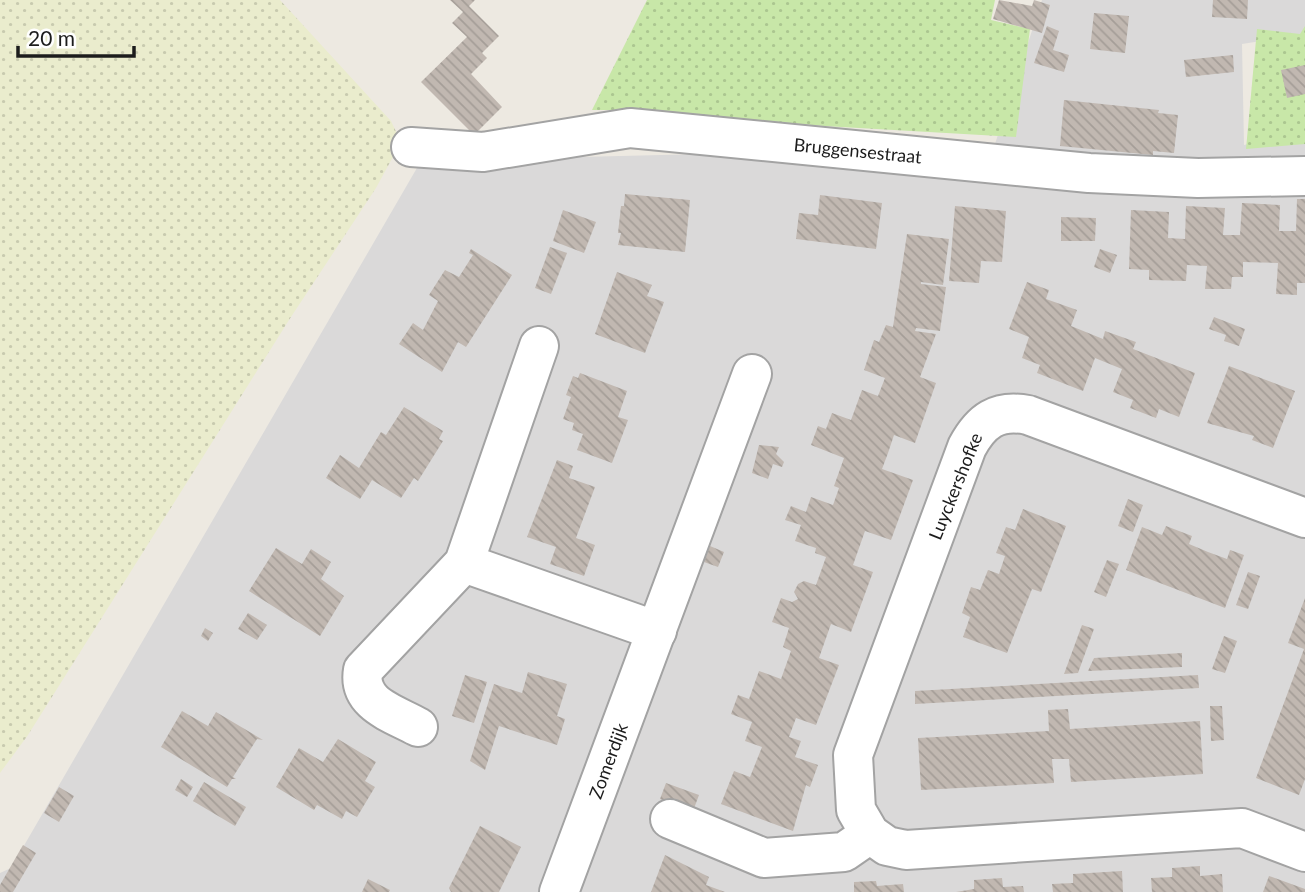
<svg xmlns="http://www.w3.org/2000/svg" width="1305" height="892" font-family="Lato,sans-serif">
<defs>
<pattern id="farmland-dots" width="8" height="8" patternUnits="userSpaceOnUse" patternTransform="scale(1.75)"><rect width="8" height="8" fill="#eaeccd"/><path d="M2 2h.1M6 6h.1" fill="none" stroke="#c8caaf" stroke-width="1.8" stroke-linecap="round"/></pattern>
<pattern id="grass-dots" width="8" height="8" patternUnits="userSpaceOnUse" patternTransform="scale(1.75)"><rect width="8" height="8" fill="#c8e7a8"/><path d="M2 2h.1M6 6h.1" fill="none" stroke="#abc690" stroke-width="1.8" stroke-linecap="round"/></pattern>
<pattern id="building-back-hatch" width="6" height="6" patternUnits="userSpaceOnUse" patternTransform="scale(1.75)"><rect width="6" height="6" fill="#c1b8b1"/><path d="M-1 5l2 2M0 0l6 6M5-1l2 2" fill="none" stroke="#a59e98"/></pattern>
</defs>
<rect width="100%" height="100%" fill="#ede9e1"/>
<!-- residential -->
<path fill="#dad9d9" d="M1042,0H1305V34L1242,44L1244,145L1305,130V892H0V873L11,868L421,161L994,147Z"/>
<!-- farmland -->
<path fill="url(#farmland-dots)" d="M0,0H280L391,121L401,142L376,188L289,320L28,735L0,773Z"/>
<!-- grass -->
<g fill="url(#grass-dots)">
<path d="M647,0H995L991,20L1030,29L1016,137L824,126L635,110H592Z"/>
<path d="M1305,26V144L1246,149L1257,29L1300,34Z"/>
</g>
<!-- building -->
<g fill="url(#building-back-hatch)">
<path d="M450,0H475L469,6L499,36L482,53L487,58L471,74L502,107L474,135L421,82L467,37L452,23L463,12Z"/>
<path d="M999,0L1032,6L1034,0L1050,5L1042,33L993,19Z"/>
<path d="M1213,0H1248L1247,19L1212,17Z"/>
<path d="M1094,13L1129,16L1125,53L1090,49Z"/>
<path d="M1047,26L1059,31L1053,50L1069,55L1064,72L1034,63Z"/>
<path d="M1233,55L1234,72L1186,77L1184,60Z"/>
<path d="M1305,65V94L1287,98L1281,70Z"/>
<path d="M1064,100L1159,110L1158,113L1178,115L1174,153L1153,151V155L1060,146Z"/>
<path d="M625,194L690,200L685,252L618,245L621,233H618L621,206H624Z"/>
<path d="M820,195L882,203L876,249L796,239L799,213L818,215Z"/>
<path d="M1297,199H1305V283H1297V295L1276,294L1278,263L1243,262V277H1232L1231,289H1205L1207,266L1187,265L1186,281L1149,280V270L1129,269L1131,210L1169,212L1168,238L1185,239L1186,206L1225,208L1223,235H1240L1242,203L1280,205L1279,231H1296Z"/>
<path d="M955,206L1006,211L1002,262L981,261L979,283L949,281Z"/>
<path d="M563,210L596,222L584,253L553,241Z"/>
<path d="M1061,217L1096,218L1095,241H1061Z"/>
<path d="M907,234L949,239L943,285L921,282V284L946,287L940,331L916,328L915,331L936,334L920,377L936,383L915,443L894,435L888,453L882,469L913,480L891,540L865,531L853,565L873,572L851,632L831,624L819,658L839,665L816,725L796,718L789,737L801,741L795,757L818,765L810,787L806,785L793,831L721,804L734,771L750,777L762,747L745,741L752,722L731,714L738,695L749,699L759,671L781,679L791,651L783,647L789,628L772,622L781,598L792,602L798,599L794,592L798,584L804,581L816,585L826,557L815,553L816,548L795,541L801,525L785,520L791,506L806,512L811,497L833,505L839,488L834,486L844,458L811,445L818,426L826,429L832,413L851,420L862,390L878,396L885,378L864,370L874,340L879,342L886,325L893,327Z"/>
<path d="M550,247L567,253L551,294L535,288Z"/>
<path d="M471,249L512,275L466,347L458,342L442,372L399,344L413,323L423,330L438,301L429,295L445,270L459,277L473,255L469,253Z"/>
<path d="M1100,249L1117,255L1110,273L1094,267Z"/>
<path d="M617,272L652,285L647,296L664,302L645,353L595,334Z"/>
<path d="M1027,282L1049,290L1046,299L1077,310L1071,326L1103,339L1105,331L1136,342L1133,349L1195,373L1179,417L1159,409L1156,418L1130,408L1133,400L1113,392L1122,369L1095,358L1083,391L1037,373L1040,365L1022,358L1029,337L1009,329Z"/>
<path d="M1214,317L1245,329L1239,346L1224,341L1226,335L1209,329Z"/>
<path d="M1229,366L1295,391L1273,448L1252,440L1254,436L1207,423Z"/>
<path d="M580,373L627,391L618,417L628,420L612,463L577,450L583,434L572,430L574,423L563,419L571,397L566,395L573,376L578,378Z"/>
<path d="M404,407L443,431L439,439L443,441L418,481L414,478L401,498L372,480L360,499L326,478L340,455L359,468L381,432L386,435Z"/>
<path d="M759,445L779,447L776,454L784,462L782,467L773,464L768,479L752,473Z"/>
<path d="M557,460L573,466L569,478L595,487L576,538L595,545L584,576L550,564L556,547L527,537Z"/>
<path d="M1128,499L1143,505L1133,532L1118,526Z"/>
<path d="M1023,509L1066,526L1041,592L1032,589L1007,653L963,637L970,617L962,613L971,587L980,590L988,570L999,574L1005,556L996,553L1006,527L1015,530Z"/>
<path d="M1166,526L1192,536L1189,544L1208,552L1227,559L1230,550L1244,555L1225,608L1126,570L1142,527L1162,535Z"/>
<path d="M710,546L724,552L718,567L704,562Z"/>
<path d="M276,548L302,564L311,549L331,562L321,579L344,596L320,636L249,591Z"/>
<path d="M1107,560L1119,564L1106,597L1094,592Z"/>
<path d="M1248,572L1260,576L1248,609L1236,605Z"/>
<path d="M1305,598V779L1299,795L1256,778L1304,649L1288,643Z"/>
<path d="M248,613L267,625L257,640L238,629Z"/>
<path d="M1082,625L1094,629L1078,673L1064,674Z"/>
<path d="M205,628L213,633L208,641L201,636Z"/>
<path d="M1224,636L1237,641L1225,673L1212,669Z"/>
<path d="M1182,653V667L1088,671L1094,658Z"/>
<path d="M528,672L567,684L557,716L565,719L557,745L499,726L485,770L470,761L494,684L522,693Z"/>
<path d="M465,675L487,682L474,723L452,716Z"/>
<path d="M1198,675L1199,688L915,704V691Z"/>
<path d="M1210,706H1222L1224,740L1211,741Z"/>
<path d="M1068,709L1070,729L1200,721L1203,774L1071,782L1069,759H1052L1054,783L921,790L918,738L1049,731L1048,710Z"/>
<path d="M182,711L208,726L216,712L263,740L257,739L233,777L236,779H232L227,787L161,747Z"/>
<path d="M338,739L376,762L365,781L375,787L357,817L346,811L342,819L317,805L314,810L276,787L299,748L323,762Z"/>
<path d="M181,779L193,787L187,797L175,790Z"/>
<path d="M204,782L246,807L235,826L193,801Z"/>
<path d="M666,783L699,795L693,811L660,799Z"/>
<path d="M59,787L74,796L59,822L44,813Z"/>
<path d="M480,826L521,847L499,892H451L449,888Z"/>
<path d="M23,845L36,853L13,892H0V885Z"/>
<path d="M665,855L709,877L706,885L725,892H651Z"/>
<path d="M1200,866V876L1222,874L1223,892H1152L1151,878L1172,877V868Z"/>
<path d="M1122,871L1123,892H1053L1052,884L1073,883V874Z"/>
<path d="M1269,876L1305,889V892H1263Z"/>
<path d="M1002,878L1003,887L1023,886L1024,892H956L974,889V880Z"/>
<path d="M368,879L390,890L389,892H362Z"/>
<path d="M876,881L877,886L903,884L904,892H854V882Z"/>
</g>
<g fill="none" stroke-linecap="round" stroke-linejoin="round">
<!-- minor casing -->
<g stroke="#a3a3a3" stroke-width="42">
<g id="minor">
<path id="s1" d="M411,147L483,152L630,128L1089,173L1198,178L1305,176"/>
<path d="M1305,518L1028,415C997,409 981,421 967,447L853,755L856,810L870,834L887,846L906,850L1242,828L1305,852"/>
<path d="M464,563L657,631"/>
<path d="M418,727C393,713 357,704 363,670L464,563L539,346"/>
<path d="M670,819L764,858L844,852L870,834"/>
<path id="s2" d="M559,892L752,374"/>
</g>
</g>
<!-- minor -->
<use href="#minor" stroke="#fff" stroke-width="38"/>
</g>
<g text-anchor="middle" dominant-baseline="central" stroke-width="5" stroke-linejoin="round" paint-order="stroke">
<!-- street labels -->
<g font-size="18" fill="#1c1c1c" stroke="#fff">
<text stroke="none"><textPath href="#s1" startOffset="450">Bruggensestraat</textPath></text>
<text transform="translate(955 486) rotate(-68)">Luyckershofke</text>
<text stroke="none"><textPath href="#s2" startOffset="140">Zomerdijk</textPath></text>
</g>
</g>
<!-- scale -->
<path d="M18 46v10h116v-10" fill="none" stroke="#1c1c1c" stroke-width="3.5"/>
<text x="28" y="46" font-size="21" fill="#1c1c1c" stroke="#ffffff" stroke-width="5" paint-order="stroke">20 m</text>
</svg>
